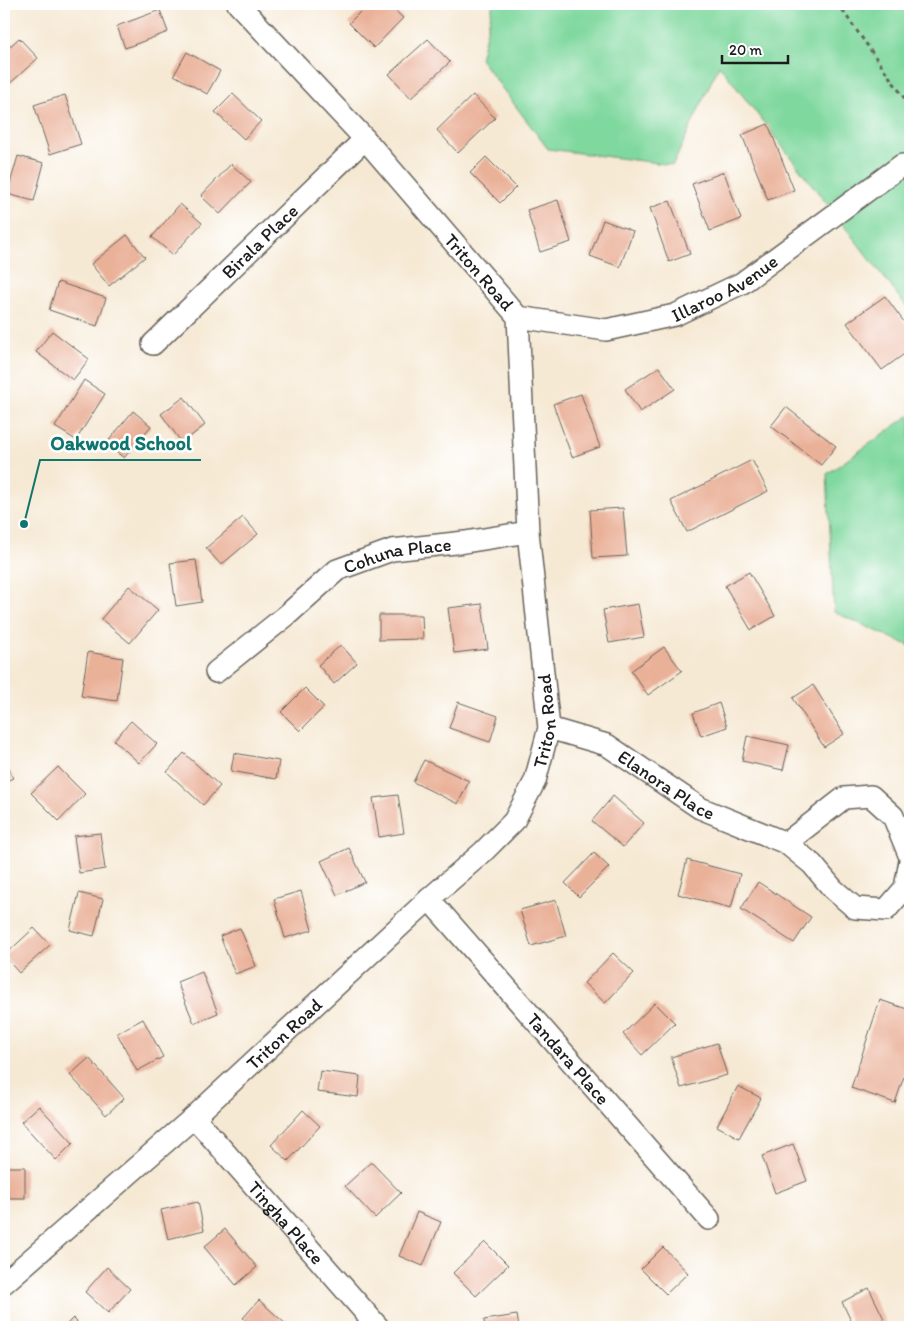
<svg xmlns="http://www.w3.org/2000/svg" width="914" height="1331" font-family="Itim,sans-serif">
<rect width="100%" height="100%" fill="#fff"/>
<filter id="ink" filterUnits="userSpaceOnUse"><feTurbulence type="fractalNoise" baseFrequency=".02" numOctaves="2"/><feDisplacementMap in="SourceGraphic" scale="10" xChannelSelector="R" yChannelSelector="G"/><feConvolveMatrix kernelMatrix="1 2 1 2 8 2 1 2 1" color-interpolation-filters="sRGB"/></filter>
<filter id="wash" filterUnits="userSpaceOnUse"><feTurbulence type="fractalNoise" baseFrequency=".0096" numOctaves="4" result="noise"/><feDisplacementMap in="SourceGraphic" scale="20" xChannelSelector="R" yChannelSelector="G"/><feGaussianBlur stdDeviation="1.12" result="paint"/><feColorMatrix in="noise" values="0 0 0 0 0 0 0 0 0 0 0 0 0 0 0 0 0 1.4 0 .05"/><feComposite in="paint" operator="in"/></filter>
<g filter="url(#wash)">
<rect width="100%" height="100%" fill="#f6e9d4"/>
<!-- green -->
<g fill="#7fd89e" stroke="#4e7a5d">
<path d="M493,4H910V311L719,65L673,165L548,149L480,59Z"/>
<path d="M910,415V646L834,612L827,474Z"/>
</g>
<g id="blocks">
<!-- building -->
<g fill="#eab199">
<path d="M368,4H388L403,18L374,48L349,23Z"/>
<path d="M160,10L168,32L125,48L117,26Z"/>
<path d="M19,38L38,58L4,89V52Z"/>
<path d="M428,39L450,62L411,98L389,74Z"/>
<path d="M187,52L220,71L207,94L174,75Z"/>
<path d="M233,94L261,121L244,139L215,112Z"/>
<path d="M65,95L81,144L50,154L34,105Z"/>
<path d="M473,95L495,118L458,153L437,130Z"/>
<path d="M768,124L794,190L768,200L742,135Z"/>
<path d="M18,156L44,163L34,201L7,194Z"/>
<path d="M486,157L516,187L500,203L470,173Z"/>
<path d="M231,164L251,182L220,214L201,196Z"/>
<path d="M724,172L741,219L710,231L692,184Z"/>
<path d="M558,200L571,242L540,252L527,210Z"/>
<path d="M670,201L690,254L669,262L650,208Z"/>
<path d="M180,204L202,223L173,255L152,237Z"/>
<path d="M603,220L633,231L620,267L590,256Z"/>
<path d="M127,235L145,257L109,286L91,264Z"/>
<path d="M58,282L106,298L97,326L49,310Z"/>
<path d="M885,296L910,330V350L882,370L847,323Z"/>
<path d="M52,331L89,359L73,380L36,352Z"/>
<path d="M659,367L675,389L640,412L625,389Z"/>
<path d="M84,380L105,394L76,440L55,427Z"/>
<path d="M581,394L600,447L572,457L553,404Z"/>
<path d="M184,397L205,425L182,443L161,414Z"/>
<path d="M786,407L836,446L821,465L771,426Z"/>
<path d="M133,411L151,426L124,458L106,444Z"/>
<path d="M752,460L768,491L687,532L671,501Z"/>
<path d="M623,508L627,556L593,558L590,510Z"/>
<path d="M243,517L258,534L221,565L206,548Z"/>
<path d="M196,560L202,602L176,606L170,563Z"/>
<path d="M749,572L775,616L751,630L725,586Z"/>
<path d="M129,586L158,610L130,643L101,619Z"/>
<path d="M482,604L488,649L454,653L448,608Z"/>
<path d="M638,604L644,637L609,643L603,610Z"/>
<path d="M379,615H422L423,639L379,640Z"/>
<path d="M341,645L357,663L334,684L318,665Z"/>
<path d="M664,647L682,671L648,695L631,671Z"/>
<path d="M88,652L123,658L117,701L81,696Z"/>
<path d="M813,685L844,734L824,747L793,698Z"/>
<path d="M305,688L324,707L300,731L281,712Z"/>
<path d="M458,702L498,716L490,742L449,728Z"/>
<path d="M719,703L727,727L701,736L693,713Z"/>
<path d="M131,721L157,744L139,763L114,740Z"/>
<path d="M747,736L789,745L783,770L742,761Z"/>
<path d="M184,753L220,786L203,805L167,772Z"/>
<path d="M234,753L279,761L276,779L231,771Z"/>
<path d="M4,759L13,778L4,782Z"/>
<path d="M424,760L469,781L458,804L413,782Z"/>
<path d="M58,767L85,794L59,821L31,793Z"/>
<path d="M398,795L404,833L379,837L373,798Z"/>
<path d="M613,796L644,823L623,847L592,821Z"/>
<path d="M100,833L105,869L79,873L74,836Z"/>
<path d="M349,848L365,882L337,895L321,861Z"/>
<path d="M594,853L609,867L579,897L565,883Z"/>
<path d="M687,860L740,874L731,908L678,894Z"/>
<path d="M758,882L811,917L794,943L741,909Z"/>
<path d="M301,891L312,930L285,938L274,899Z"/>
<path d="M79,893L103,899L94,936L70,930Z"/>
<path d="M556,900L566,936L531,946L520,910Z"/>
<path d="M34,928L50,945L19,973L4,956Z"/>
<path d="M240,928L256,966L235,974L220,936Z"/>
<path d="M613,953L634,973L605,1003L584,983Z"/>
<path d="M202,972L218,1013L194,1023L177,982Z"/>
<path d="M880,1000L910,1010V1059L895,1103L851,1088Z"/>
<path d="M655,1003L675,1023L642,1055L623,1034Z"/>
<path d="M143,1019L163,1057L137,1071L117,1033Z"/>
<path d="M717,1043L727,1075L681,1088L671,1057Z"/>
<path d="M89,1058L124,1098L106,1115L70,1075Z"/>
<path d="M320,1071L360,1076L358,1097L317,1092Z"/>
<path d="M738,1086L761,1098L739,1138L717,1126Z"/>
<path d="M39,1106L73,1143L56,1160L21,1122Z"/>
<path d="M303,1110L320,1126L288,1161L271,1145Z"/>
<path d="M793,1144L807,1181L775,1193L762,1156Z"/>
<path d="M371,1162L401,1193L375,1218L345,1186Z"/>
<rect x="4" y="1167" width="21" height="31"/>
<path d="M198,1202L204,1230L168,1239L161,1210Z"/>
<path d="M417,1212L441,1222L423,1266L399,1256Z"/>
<path d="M225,1229L257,1267L236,1285L204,1247Z"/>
<path d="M485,1242L508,1265L476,1296L453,1273Z"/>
<path d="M663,1247L688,1273L666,1294L641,1269Z"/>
<path d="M107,1267L130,1289L108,1313L85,1292Z"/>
<path d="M869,1288L888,1327H854L842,1302Z"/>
<path d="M259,1300L289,1327H253L243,1318Z"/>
<path d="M517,1315L519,1327H485L484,1320Z"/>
<path d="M73,1318L82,1327H64Z"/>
</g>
</g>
</g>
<g filter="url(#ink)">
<use href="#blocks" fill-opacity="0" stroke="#68645c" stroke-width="1"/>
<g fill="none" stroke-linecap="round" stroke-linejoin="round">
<!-- minor casing -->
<g stroke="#68645c" stroke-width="24">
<g id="minor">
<path id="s1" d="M518,317L606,330L675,315L742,283L902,165"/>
<path id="s2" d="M153,344L365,139"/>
<path id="s3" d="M216,672L287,615L337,570L392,550L465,542L528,532"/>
<path id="s4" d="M549,728L607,745L700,808L786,843L812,864L833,889L855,908L886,910L905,888L910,861"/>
<path d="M786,843L844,798L871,796L893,816L910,857"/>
<path id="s5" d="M429,899L709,1219"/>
<path id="s6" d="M194,1117L378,1327"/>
<path id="s7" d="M4,1283L194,1117L429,899L483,852L514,821L535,781L549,728L528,532L518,317L365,139L238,4"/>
</g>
</g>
<!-- path -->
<path stroke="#68645c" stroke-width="3" stroke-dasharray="4 4" stroke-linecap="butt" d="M838,4L910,106"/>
<!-- minor -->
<use href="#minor" stroke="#fff" stroke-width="21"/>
</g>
</g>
<g text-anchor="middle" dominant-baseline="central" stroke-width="5" stroke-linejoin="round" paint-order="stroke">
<!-- street labels -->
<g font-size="19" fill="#1c1c1c" stroke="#fff">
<text stroke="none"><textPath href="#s2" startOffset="148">Birala Place</textPath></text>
<text transform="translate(479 272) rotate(49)">Triton Road</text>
<text stroke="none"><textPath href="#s1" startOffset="216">Illaroo Avenue</textPath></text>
<text stroke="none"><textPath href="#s3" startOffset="221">Cohuna Place</textPath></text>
<text stroke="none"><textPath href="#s7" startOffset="795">Triton Road</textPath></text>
<text stroke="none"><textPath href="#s4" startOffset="132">Elanora Place</textPath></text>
<text stroke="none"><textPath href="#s7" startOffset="375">Triton Road</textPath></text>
<text stroke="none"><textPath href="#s5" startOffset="212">Tandara Place</textPath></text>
<text stroke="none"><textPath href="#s6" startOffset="140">Tingha Place</textPath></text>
</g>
</g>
<!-- callouts -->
<path fill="none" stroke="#0f766e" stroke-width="2" d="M24 524L40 460H201"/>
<circle fill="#0f766e" stroke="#fff" stroke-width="2" cx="24" cy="524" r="5"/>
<g font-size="20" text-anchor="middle" font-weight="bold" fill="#0f766e" stroke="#fff" stroke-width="5" stroke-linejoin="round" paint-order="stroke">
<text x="121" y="450">Oakwood School</text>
</g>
<!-- margin -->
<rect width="914" height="1331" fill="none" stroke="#fff" stroke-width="20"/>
<!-- scale -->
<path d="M722 55v8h66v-8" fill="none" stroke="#1c1c1c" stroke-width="2.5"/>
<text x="729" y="55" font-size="15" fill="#1c1c1c" stroke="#ffffff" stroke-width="4" paint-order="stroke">20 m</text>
</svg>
